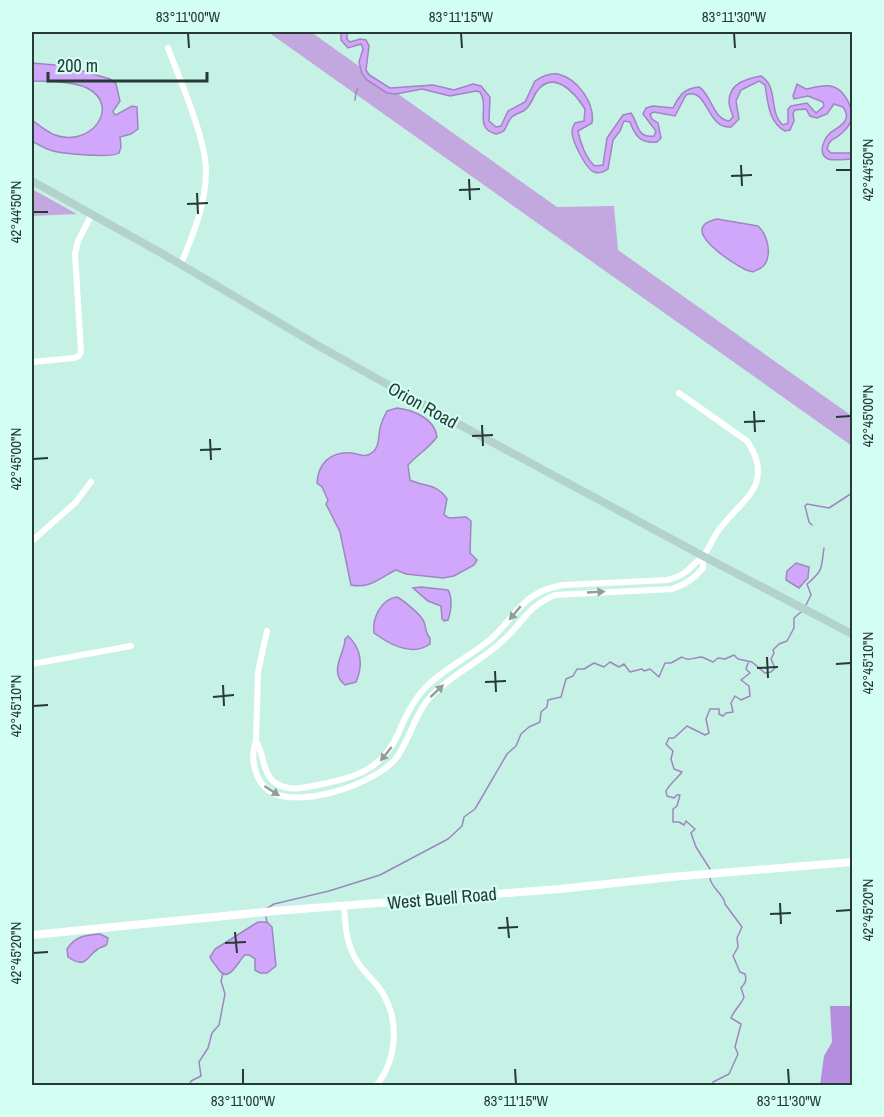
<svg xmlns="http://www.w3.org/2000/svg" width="884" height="1117" font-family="'Archivo Narrow',sans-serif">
<rect width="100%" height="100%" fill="#c6f2e5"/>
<!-- green -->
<g fill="#c3a7df">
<path d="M268,32H311L557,207L614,206L618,250L852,416V446Z"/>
<path d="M32,189L77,214L32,216Z"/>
</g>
<!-- forest -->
<path fill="#b68ddf" d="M830,1006H852V1085H820L824,1056L832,1042Z"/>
<!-- water -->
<g fill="#d1a7fb" stroke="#9e86bf" stroke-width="1.5">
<path d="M341,32H347V39L350,42L360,39L366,40L369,46L366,70L369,75L390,88L433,85L454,90L473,84L481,86L490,97L489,121L496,127L501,126L508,111L525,102L535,81C541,77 550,73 558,74C578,79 595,103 592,123L578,131C580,142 586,159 595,166L603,165L607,138L623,115L631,113C639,124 636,138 654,136L656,131L643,114L646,108L653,106L673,108C679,96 684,88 699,87C712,95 712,118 729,121L733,117C732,112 729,107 729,102C729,83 746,79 761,76C779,87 768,112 783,125L788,123V109L791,106L807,103L816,113L824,106L823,102L808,96L794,99L793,96L797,84L806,89C821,86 834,81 844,95C853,107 856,122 842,133C835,140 829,138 827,149L831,153H852V159C846,159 834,161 828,159C817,154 824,139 830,133C835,129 841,127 845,121C848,115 846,112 843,107L834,104L827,114L817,118L810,116L806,109L795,110L793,113L794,121L790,130L785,131C768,122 768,101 765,85L759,81L741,90L736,101L739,119L731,127C706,129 708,86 686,95L675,116L654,112L650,114L652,119L658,123L661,138L657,142C641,144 635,136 630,122L624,121L620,131L613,140L608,169C604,172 599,174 594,172C586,169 572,141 572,132C572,127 573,127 575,123L584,121L585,109C575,93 554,69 537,91C533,97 532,103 527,108C523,113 515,113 511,118C505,125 508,132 496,134C473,128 490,107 480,92L476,91L450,96L422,89L396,94L387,93L367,80L362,74L359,62L363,49L361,44L348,48L341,40Z"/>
<path d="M32,63L66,66L110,79L116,84L120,101L113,111L114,114L116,115L132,106L137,107L138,129L131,134L120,137L121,147L119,153C112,158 64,154 53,151C45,149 39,145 32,141V120C39,125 47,132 55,135C91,148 122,106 87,88C75,82 46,81 32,81Z"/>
<path d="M717,219L758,226C767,234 772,253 765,264C763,268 756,270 753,272L746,270C733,263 675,228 717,219Z"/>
<path d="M397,408C414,410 435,419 437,437C429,448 417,455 408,465L410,480C424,487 437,483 447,499L444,515L449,518L466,517L471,521L470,553L477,560L474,565L454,576L443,578L406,574L396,570C379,578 370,589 351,585L340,532L326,504L328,500L322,487L317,483C318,464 330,451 352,453C360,454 366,459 374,451C380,444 378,437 380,429C381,422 384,417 387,411Z"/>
<path d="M796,563L809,567L808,578L799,588L786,580L787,571Z"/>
<path d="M421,587L448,590C453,598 451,612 448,620L444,621L442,619L441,606L428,601L413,588Z"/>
<path d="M397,597C403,600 420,614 423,620C427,626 424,632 430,638V644C412,657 389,644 374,633C372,618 381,599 397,597Z"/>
<path d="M348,636C362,649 363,666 356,682L345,685C328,671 345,654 345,639Z"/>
<path d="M258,922H267L272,927L276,966L267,973H260L255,970V959L249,955H245C238,961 229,984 219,970C216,965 212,962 210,957L215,949Z"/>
<path d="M100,934L108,938L107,944C105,947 101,947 98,949C86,956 87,970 68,957L67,949C75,936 86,935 100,934Z"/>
</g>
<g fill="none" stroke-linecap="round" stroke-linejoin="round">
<!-- stream -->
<g stroke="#9e86bf" stroke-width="1.5">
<path d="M355,100L356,92L358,88"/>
<path d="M812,525L809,522L805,506L807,504L829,508L852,493"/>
<path d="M806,605L811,595L807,584C824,570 821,568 824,548"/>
<path d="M710,869L696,847L691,833L695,829L686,821L684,825L679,822H673V809L677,806L680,795H677L674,798L667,796L666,791C670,783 677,779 682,772L674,769L671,759L673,751L666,744L669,738H674L687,726L705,735L709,733L706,719L710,709H719V714L723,716L726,713L733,712L731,703L735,696L741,700L750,696L749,686L741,680L750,673L746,669L748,663"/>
<path d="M710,878C711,888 724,894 725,904L742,927L737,938L738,947L733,956L740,972L745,974C747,981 745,983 741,988L744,997C741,1005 734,1010 731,1018L741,1024L735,1047L738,1054L729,1074L713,1082V1086"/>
<path d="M266,909L274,904L329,891L380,875L448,839L462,826L464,817L475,809L507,754L516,746L521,734L529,727L540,722L541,712L547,707L548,700L561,697L566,679L573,676L577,669H584L594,663L604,667L610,662L619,667L624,664L630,672L642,669L644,671L650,669L659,677L665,663H671L682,657C689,662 695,657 702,657L713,662L718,658L725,659L734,655L738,659L752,662L765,673L771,672L775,668L771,659L774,653L773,650L779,644L787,641L794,628V618L801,612"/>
<path d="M266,917L267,923"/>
<path d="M189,1086L191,1081L201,1076L199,1062L208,1048L212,1033L219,1025L225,994L221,981L223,973"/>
</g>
<!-- minor -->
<g stroke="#fff" stroke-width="6">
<path d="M168,48C180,80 206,139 206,171C206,204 193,235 181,264"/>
<path d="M32,362L74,358L79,356L81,351L75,254L78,241L92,214"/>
<path d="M32,541L75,503L91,482"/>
<path d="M267,631L258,672L256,741C250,757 254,779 268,790C296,811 377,784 397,757C411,737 415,712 433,694C452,675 477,663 498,645C522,626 524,608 555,595L672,589C686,584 694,579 703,568V556"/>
<path d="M32,664L131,646"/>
<path d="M256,741C264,753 262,772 274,782C287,792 303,788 318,785C355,777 381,771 398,734C405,717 413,700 426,687C445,668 471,656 492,638C507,625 516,607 533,596C542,590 552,587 563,585L667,580C675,578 682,576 688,570C691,567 701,558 704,555C710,547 713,538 718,531C728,516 754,496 757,480C760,464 755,453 747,441L679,393"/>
<path d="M344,906C345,923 346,940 354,956C360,969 372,978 380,989C400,1018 398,1058 376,1086"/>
</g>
<!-- tertiary -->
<path stroke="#fff" stroke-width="8" d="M32,935L275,911L560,889L671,877L852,862"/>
<!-- secondary -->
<path stroke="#b3d2cb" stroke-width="8" d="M32,181L163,254L317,345L451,420L703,556L852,634"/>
</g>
<!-- one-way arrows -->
<defs><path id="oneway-solid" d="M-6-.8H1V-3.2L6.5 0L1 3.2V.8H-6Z" transform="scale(1.5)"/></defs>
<g fill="#939c9a">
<use href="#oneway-solid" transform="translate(596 592) rotate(-3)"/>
<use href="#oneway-solid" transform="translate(515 613) rotate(130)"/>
<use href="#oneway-solid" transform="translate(437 691) rotate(-43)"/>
<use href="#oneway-solid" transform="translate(386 754) rotate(129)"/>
<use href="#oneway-solid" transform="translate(272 791) rotate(33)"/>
</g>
<!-- ticks -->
<path fill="none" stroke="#273934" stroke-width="2" d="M188,33L189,48M461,33L462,48M734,33L735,48M741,165L742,186M836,170H851M731,176L752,175M469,179L470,200M459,190L480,189M197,193L198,214M187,204L208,203M33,212H48M754,411L755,432M836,417L851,416M744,422L765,421M482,425L483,446M472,436L493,435M210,439L211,460M200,450L221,449M33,459L48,458M767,657L768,678M836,664L851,663M757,668L778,667M495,671L496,692M485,682L506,681M223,685L224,706M213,697L234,695M33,706L48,705M780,903L781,924M836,911L851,910M770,914L791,913M507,917L509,938M498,928L518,927M235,932L237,953M225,943L246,942M33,953L48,952M243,1069V1084M515,1069L516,1084M788,1069L789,1084"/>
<g text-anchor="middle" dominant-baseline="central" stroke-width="4.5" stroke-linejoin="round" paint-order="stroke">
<!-- street labels -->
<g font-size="18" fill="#273934" stroke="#d3fff3">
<text transform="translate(423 405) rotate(29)">Orion Road</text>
<text transform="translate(442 898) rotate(-5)">West Buell Road</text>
</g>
</g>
<!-- border -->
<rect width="884" height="1117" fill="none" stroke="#d3fff3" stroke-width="66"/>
<!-- scale -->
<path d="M48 72v9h159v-9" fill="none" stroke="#273934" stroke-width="3"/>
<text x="57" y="72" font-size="18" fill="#273934" stroke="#d3fff3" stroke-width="4.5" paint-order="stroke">200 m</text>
<rect x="33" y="33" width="818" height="1051" fill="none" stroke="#273934" stroke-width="2"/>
<g font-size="15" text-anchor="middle" fill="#273934">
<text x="188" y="22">83°11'00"W</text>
<text x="461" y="22">83°11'15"W</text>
<text x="734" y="22">83°11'30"W</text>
<text transform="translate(868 170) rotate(-90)" y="5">42°44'50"N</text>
<text transform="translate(16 212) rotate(-90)" y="5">42°44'50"N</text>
<text transform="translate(868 416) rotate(-90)" y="5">42°45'00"N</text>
<text transform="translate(16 459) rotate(-90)" y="5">42°45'00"N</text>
<text transform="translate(868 663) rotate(-90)" y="5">42°45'10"N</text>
<text transform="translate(16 706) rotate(-90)" y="5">42°45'10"N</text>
<text transform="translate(868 910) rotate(-90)" y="5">42°45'20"N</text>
<text transform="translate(16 953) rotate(-90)" y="5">42°45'20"N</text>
<text x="243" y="1106">83°11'00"W</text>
<text x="516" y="1106">83°11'15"W</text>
<text x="789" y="1106">83°11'30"W</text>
</g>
</svg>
